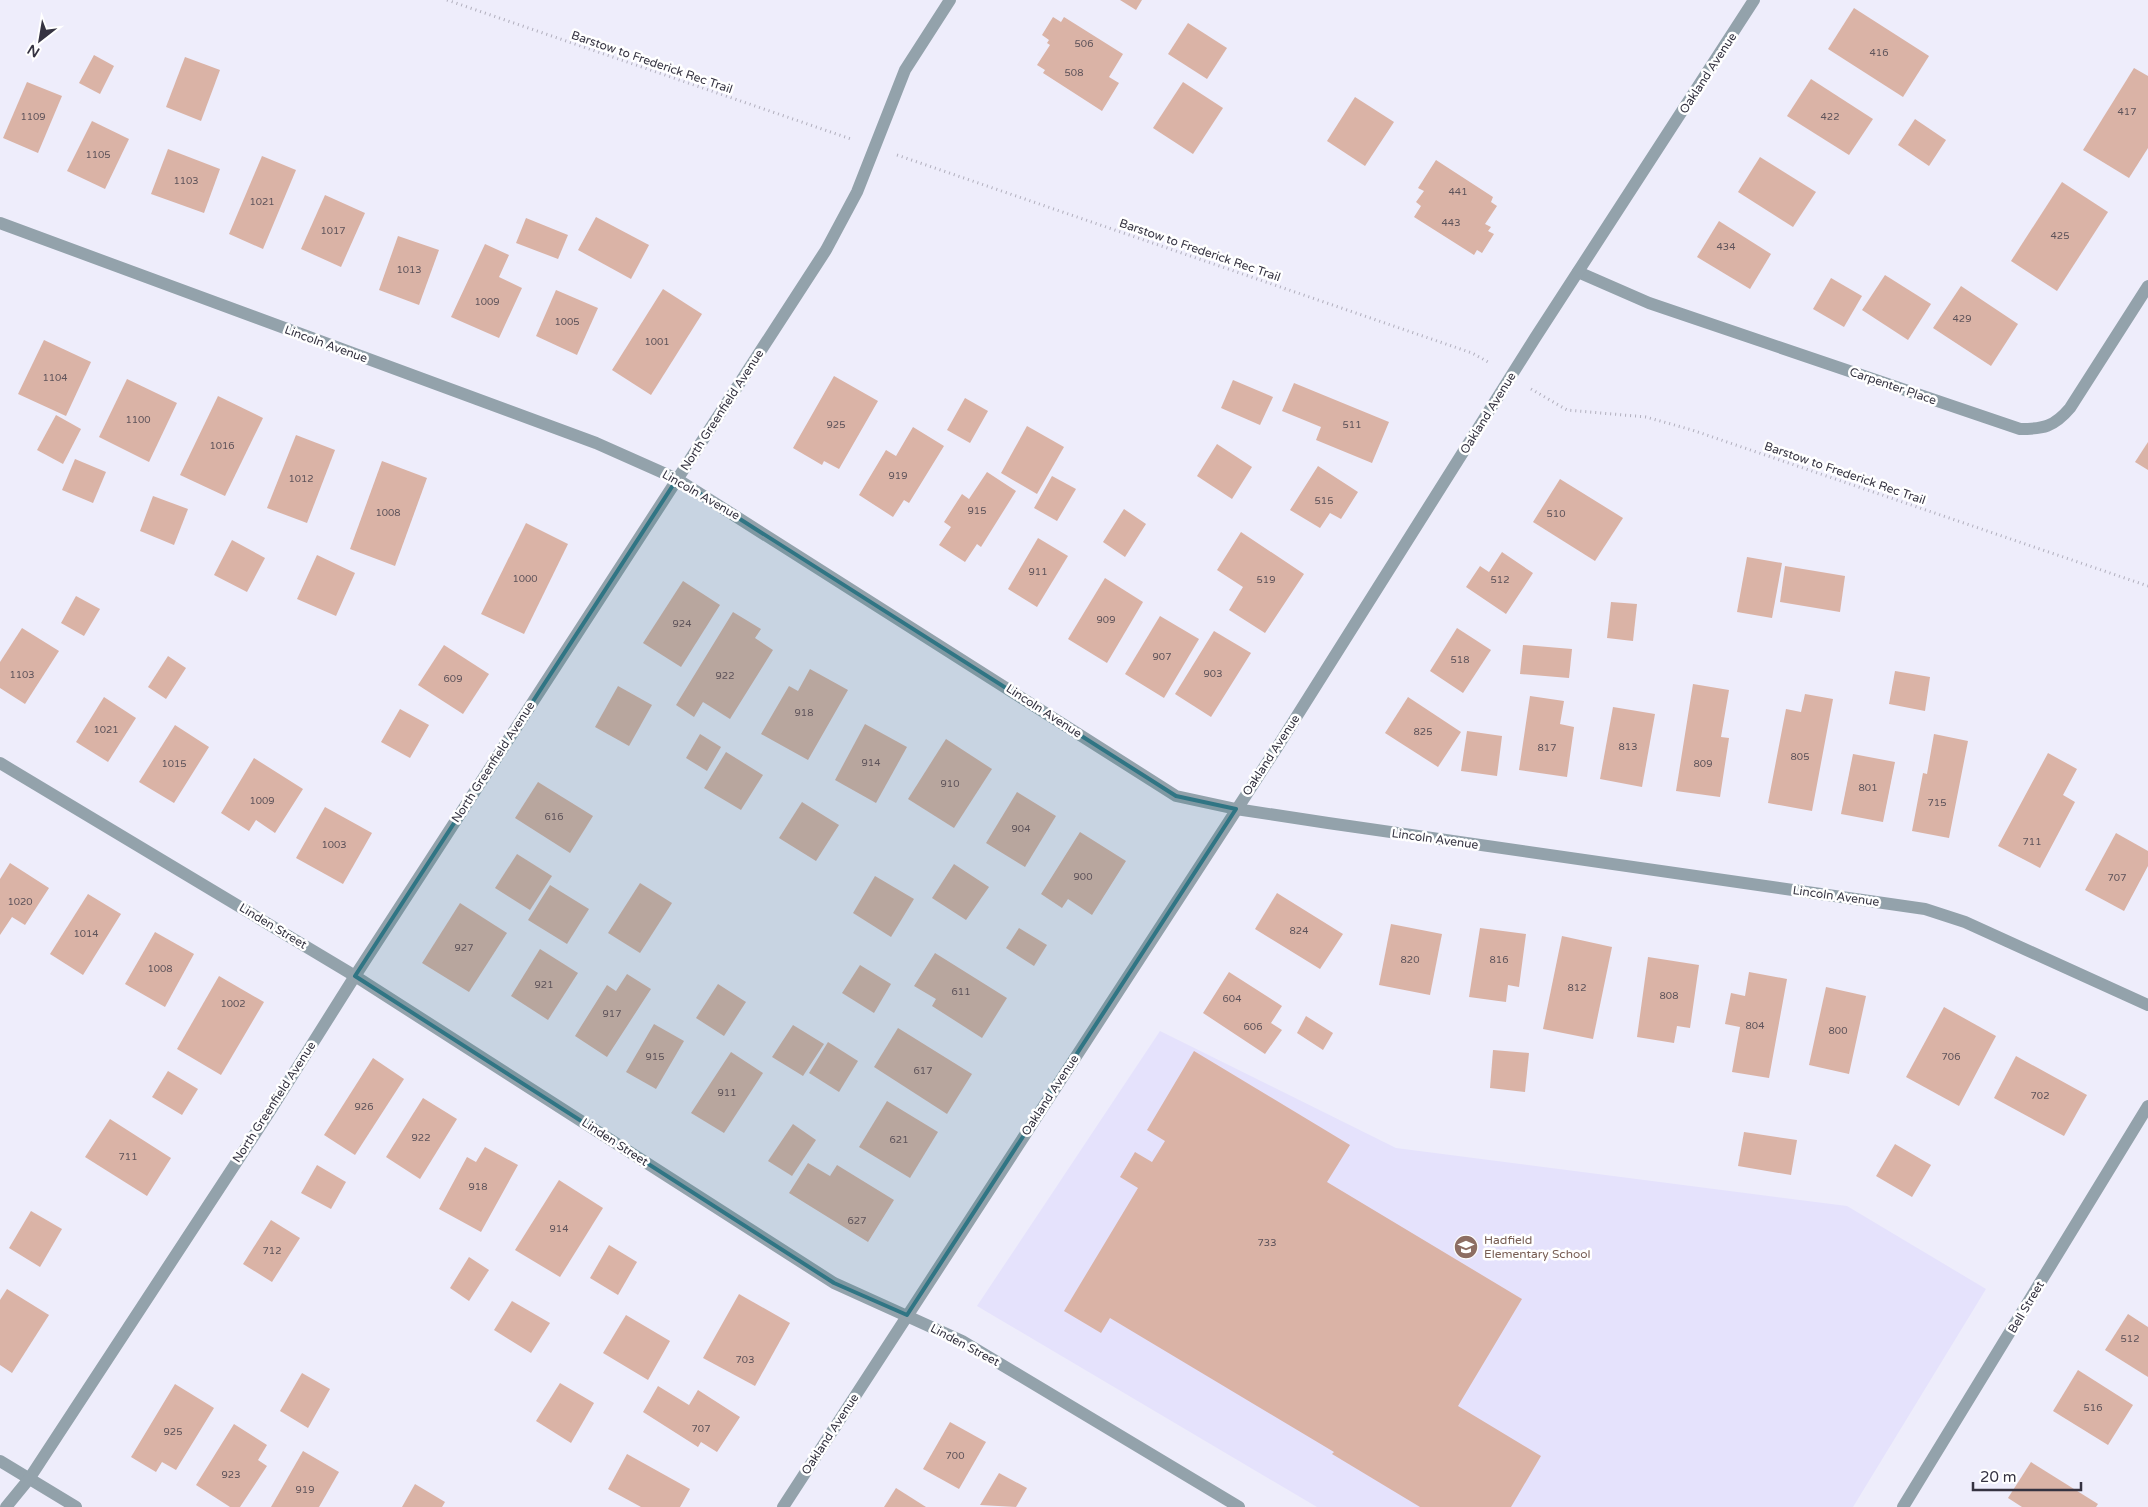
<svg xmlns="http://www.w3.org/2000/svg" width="2148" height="1507" font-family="'Varela Round',sans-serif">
<rect width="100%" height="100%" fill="#eeedfb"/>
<!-- built -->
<path fill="#e5e2fc" d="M1160,1031L1396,1148L1847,1206L1986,1289L1853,1507H1317L977,1306Z"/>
<!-- building -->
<g fill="#dab3a6">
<path d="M1120,0H1142L1136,10Z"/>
<path d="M1854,8L1929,56L1903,97L1828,49Z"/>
<path d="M1053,17L1061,22L1064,17L1123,54L1109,77L1119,83L1102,111L1043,73L1045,70L1037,65L1050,45L1047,43L1049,40L1042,35Z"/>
<path d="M1188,23L1227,48L1207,79L1168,54Z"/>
<path d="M94,55L114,66L100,94L79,83Z"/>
<path d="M185,57L220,70L201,121L166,107Z"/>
<path d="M2134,68L2148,76V148L2129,178L2083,150Z"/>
<path d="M1811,79L1873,119L1849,155L1787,116Z"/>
<path d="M27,82L62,96L38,153L3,138Z"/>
<path d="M1183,82L1223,108L1193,154L1153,128Z"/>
<path d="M1355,97L1394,122L1365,166L1327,141Z"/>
<path d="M1915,119L1946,140L1929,166L1898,145Z"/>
<path d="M92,121L129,139L105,189L67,171Z"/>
<path d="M168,149L220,169L204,213L151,194Z"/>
<path d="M262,156L296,170L263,249L229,234Z"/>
<path d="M1760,157L1816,192L1793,227L1738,192Z"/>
<path d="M1436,160L1493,197L1491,202L1497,206L1485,224L1491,227L1488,231L1494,234L1482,253L1477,250L1474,255L1414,217L1421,206L1416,202L1424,191L1418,188Z"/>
<path d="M2062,182L2108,212L2057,291L2011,261Z"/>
<path d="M325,195L365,213L341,267L301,249Z"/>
<path d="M596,217L649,245L631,279L578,250Z"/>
<path d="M526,218L568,235L558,259L516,243Z"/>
<path d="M1719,221L1771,254L1750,289L1697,257Z"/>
<path d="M398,236L439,250L419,305L379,290Z"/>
<path d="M485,244L509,255L499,277L522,288L499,338L451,317Z"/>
<path d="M1885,275L1931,304L1908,340L1862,310Z"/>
<path d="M1831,278L1862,296L1844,327L1813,309Z"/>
<path d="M1961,286L2018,324L1991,366L1933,328Z"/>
<path d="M663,289L702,314L651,395L612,370Z"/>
<path d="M556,290L598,308L577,355L536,336Z"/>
<path d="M44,340L91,362L66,416L18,394Z"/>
<path d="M834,376L878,401L839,469L824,461L822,465L793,448Z"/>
<path d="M127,379L177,403L149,462L99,437Z"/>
<path d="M1233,380L1273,397L1260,425L1221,408Z"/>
<path d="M1294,383L1389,422L1372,463L1316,440L1321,427L1282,411Z"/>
<path d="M218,396L263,418L225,496L180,475Z"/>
<path d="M965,398L988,411L970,443L947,430Z"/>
<path d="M56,415L81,429L63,464L37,450Z"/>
<path d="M1027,426L1064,447L1037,494L1001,473Z"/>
<path d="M913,427L944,446L909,503L904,500L893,517L859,495L886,450L896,456Z"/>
<path d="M296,435L335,450L307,523L267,508Z"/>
<path d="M2148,442V470L2135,462Z"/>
<path d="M1217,444L1252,467L1232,499L1197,476Z"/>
<path d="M75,459L106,472L93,503L62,490Z"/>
<path d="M382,461L427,478L395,566L350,549Z"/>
<path d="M1318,466L1358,492L1341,519L1330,513L1320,528L1290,510Z"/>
<path d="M987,472L1016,491L981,547L977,544L965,562L939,545L951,527L944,522L962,494L969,499Z"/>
<path d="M1052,476L1076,489L1057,521L1034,508Z"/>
<path d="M1560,479L1623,518L1595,561L1533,522Z"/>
<path d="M153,496L188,509L174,545L140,531Z"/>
<path d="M1124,509L1146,524L1125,557L1103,542Z"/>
<path d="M526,523L568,544L524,634L481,614Z"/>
<path d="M1241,532L1304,574L1265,633L1229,610L1243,587L1217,570Z"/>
<path d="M1038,538L1068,556L1037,607L1008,589Z"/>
<path d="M232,540L265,558L247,592L214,575Z"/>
<path d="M1502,552L1533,573L1506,614L1466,587L1480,566L1489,572Z"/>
<path d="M317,555L355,573L336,616L297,599Z"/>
<path d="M1747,557L1782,563L1772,618L1737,612Z"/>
<path d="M1785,566L1845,576L1840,612L1780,602Z"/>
<path d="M1105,578L1143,602L1107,663L1068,639Z"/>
<path d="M683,581L720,605L681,667L643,643Z"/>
<path d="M76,596L100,609L84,636L61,623Z"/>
<path d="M1611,602L1637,604L1633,641L1607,638Z"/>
<path d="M733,612L761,629L755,638L773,650L730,719L703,702L694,717L676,705Z"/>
<path d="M1160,616L1199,639L1164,698L1125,674Z"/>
<path d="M22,628L59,651L25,704L0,688V662Z"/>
<path d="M1457,628L1491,650L1463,693L1430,671Z"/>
<path d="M1214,631L1251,653L1211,717L1175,694Z"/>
<path d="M444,645L489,674L463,714L418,685Z"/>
<path d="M1523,645L1572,649L1569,678L1520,674Z"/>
<path d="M168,656L186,668L166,699L148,687Z"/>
<path d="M810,669L848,690L808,760L761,734L789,686L798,691Z"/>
<path d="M1895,671L1930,677L1925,711L1889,704Z"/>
<path d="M1693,684L1729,690L1721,737L1729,738L1720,797L1676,791Z"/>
<path d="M618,686L652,705L629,746L595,727Z"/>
<path d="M1805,694L1833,699L1812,811L1768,803L1786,709L1801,712Z"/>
<path d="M1530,696L1564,701L1560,724L1574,727L1567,777L1519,770Z"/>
<path d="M104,697L136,718L108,762L76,742Z"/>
<path d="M1408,697L1461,732L1438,767L1385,733Z"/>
<path d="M1613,707L1655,714L1642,787L1600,779Z"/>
<path d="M400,709L429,725L410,758L381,742Z"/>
<path d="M865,724L907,747L876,803L835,780Z"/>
<path d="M175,725L209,747L174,803L139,782Z"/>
<path d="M1467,731L1502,736L1497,776L1461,771Z"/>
<path d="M700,734L721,747L707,771L686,758Z"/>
<path d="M1934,734L1968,741L1949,838L1912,831L1923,773L1927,774Z"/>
<path d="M946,739L992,769L954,828L908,799Z"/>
<path d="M726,752L763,775L741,810L704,788Z"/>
<path d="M2048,753L2077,769L2063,795L2075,802L2040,868L1998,846Z"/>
<path d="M1853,754L1895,762L1883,822L1841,814Z"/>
<path d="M254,758L303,789L275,833L256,820L249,831L221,813Z"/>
<path d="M538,782L593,816L570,853L515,818Z"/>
<path d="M1017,792L1056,816L1025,867L986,843Z"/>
<path d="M802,802L839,825L816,861L779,838Z"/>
<path d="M325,807L372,833L343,884L296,858Z"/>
<path d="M1080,832L1126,861L1092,915L1068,899L1062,908L1041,894Z"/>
<path d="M2116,833L2148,851V866L2124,911L2085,890Z"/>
<path d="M517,854L552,876L530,910L495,888Z"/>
<path d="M10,863L49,888L25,925L12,917L0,935V879Z"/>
<path d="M954,864L989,887L966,920L932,898Z"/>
<path d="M875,876L914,899L891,937L853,913Z"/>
<path d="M640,883L672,903L640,953L608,933Z"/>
<path d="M550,885L589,909L567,944L528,920Z"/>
<path d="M1277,893L1343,934L1320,969L1255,929Z"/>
<path d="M88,894L121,914L83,975L50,954Z"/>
<path d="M460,903L507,933L469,992L422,963Z"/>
<path d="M1391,924L1442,934L1430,995L1379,985Z"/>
<path d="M1019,928L1047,945L1034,966L1006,948Z"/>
<path d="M1480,928L1526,934L1519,987L1508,985L1506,1002L1469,997Z"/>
<path d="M155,932L194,954L165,1007L125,984Z"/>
<path d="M1562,936L1612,947L1593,1039L1543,1029Z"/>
<path d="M540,949L578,973L548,1020L511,996Z"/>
<path d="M935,953L1007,998L982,1038L932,1006L936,999L914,986Z"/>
<path d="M1648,957L1699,965L1690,1028L1677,1026L1674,1043L1637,1037Z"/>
<path d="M860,965L891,984L874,1013L842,993Z"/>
<path d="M1229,972L1282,1006L1271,1023L1282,1030L1265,1054L1203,1013Z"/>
<path d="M1749,972L1787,979L1769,1078L1732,1072L1740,1027L1725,1024L1731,993L1745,996Z"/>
<path d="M627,974L651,989L607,1057L575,1036L607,985L616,991Z"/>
<path d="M219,976L264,1002L221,1075L177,1049Z"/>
<path d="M718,984L746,1002L724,1036L696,1018Z"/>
<path d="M1826,987L1866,996L1849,1074L1809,1065Z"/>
<path d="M1944,1007L1996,1036L1959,1106L1906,1077Z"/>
<path d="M1306,1016L1333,1033L1323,1050L1297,1033Z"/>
<path d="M654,1024L684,1041L656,1089L626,1072Z"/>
<path d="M793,1025L824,1044L803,1076L772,1057Z"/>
<path d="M898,1028L972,1074L947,1114L874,1067Z"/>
<path d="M828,1042L858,1061L839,1092L809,1073Z"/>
<path d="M1493,1050L1529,1053L1525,1092L1490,1088Z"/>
<path d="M1194,1051L1350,1145L1327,1182L1522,1299L1458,1406L1541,1456L1511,1507H1420L1332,1454L1334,1452L1110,1318L1101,1333L1064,1311L1138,1188L1120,1177L1135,1152L1152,1162L1165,1141L1147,1130Z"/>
<path d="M731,1052L763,1073L724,1133L691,1113Z"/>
<path d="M2016,1056L2087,1095L2064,1136L1994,1098Z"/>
<path d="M373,1058L404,1079L355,1155L324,1135Z"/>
<path d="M168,1071L198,1089L182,1115L152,1097Z"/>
<path d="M423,1098L457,1119L420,1179L386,1157Z"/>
<path d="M887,1101L938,1132L910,1178L859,1147Z"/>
<path d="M110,1119L171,1158L147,1196L85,1157Z"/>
<path d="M793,1124L816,1140L792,1176L768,1161Z"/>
<path d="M1744,1132L1797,1140L1791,1175L1738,1166Z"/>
<path d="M1895,1144L1931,1165L1912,1197L1876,1176Z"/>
<path d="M485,1147L518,1165L481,1232L439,1209L467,1157L476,1162Z"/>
<path d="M808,1163L830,1176L837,1165L894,1200L868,1242L789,1193Z"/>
<path d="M317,1165L346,1182L331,1209L301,1193Z"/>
<path d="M559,1180L603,1208L560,1277L515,1250Z"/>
<path d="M31,1211L62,1229L40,1267L9,1248Z"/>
<path d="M271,1220L300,1238L272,1282L243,1264Z"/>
<path d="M609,1245L637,1262L618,1295L590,1278Z"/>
<path d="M469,1257L489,1270L469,1301L450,1288Z"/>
<path d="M7,1289L49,1315L12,1373L0,1365V1300Z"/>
<path d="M739,1294L790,1323L755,1386L703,1358Z"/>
<path d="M512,1301L550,1323L531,1353L494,1330Z"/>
<path d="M2128,1314L2148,1327V1377L2105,1350Z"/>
<path d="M626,1315L670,1341L648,1380L603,1353Z"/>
<path d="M2078,1370L2133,1405L2108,1445L2053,1411Z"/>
<path d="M302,1373L330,1389L308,1428L280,1411Z"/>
<path d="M560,1383L594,1403L571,1443L536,1421Z"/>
<path d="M175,1384L214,1408L176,1470L162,1462L156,1472L131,1457Z"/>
<path d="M658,1386L689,1405L698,1390L740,1417L717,1452L701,1442L698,1447L643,1412Z"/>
<path d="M950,1422L986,1442L959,1489L923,1469Z"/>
<path d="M234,1424L267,1445L258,1460L267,1466L240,1507H230L196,1485Z"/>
<path d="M303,1451L339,1472L319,1507H271Z"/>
<path d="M627,1454L690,1489L680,1507H641L608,1489Z"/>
<path d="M2031,1462L2098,1504L2096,1507H2022L2008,1498Z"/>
<path d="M999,1473L1027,1488L1016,1507L980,1505Z"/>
<path d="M415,1484L445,1502L442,1507H402Z"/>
<path d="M896,1488L926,1507H884Z"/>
</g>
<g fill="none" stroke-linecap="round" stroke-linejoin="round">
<!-- path -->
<g stroke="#b1afbd" stroke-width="3" stroke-dasharray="1 4" stroke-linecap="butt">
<path d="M447,0L851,139"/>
<path d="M897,155L1472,353L1490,363"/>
<path d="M1531,389L1567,410L1646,417L1692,430L2148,586"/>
</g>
<!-- minor -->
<g stroke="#93a2ab" stroke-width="12">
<path d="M0,223L596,443L677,479L1176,796L1236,809L1328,823L1925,909L1965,922L2148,1005"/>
<path d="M1578,272L1649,303L2020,429C2043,429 2054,427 2070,408L2148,286"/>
<path d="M0,763L355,976L834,1283L962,1341L1239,1507"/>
<path d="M0,1461L76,1507"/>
<path d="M6,1507L29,1479L270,1111L355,976L826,250L857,192L905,70L950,0"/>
<path d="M1903,1507L2148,1106"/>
</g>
<!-- tertiary -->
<path stroke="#93a2ab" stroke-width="12" d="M783,1507L1278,746L1535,338L1754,0"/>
</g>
<!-- marked area -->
<path fill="#307584" fill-opacity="0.2" stroke="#307584" stroke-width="4" stroke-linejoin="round" d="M677,479L1176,796L1236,809L907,1315L834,1283L355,976Z"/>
<!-- icons -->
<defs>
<g id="school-disc" transform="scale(1.25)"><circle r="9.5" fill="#8d6e63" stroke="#fff"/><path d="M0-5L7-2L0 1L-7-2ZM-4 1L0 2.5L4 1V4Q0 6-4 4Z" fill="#fff"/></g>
</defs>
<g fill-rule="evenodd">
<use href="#school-disc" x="1466" y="1247"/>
</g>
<g text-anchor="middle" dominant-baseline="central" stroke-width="5" stroke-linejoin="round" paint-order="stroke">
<!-- number labels -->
<g font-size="10" fill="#5e535a">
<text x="1084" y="44">506</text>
<text x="1879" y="53">416</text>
<text x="1074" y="73">508</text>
<text x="2127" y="112">417</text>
<text x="33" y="117">1109</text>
<text x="1830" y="117">422</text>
<text x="98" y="155">1105</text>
<text x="186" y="181">1103</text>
<text x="1458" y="192">441</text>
<text x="262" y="202">1021</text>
<text x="1451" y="223">443</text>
<text x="333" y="231">1017</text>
<text x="2060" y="236">425</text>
<text x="1726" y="247">434</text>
<text x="409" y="270">1013</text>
<text x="487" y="302">1009</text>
<text x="1962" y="319">429</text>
<text x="567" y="322">1005</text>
<text x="657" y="342">1001</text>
<text x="55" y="378">1104</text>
<text x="138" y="420">1100</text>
<text x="836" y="425">925</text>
<text x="1352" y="425">511</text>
<text x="222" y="446">1016</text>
<text x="898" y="476">919</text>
<text x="301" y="479">1012</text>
<text x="1324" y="501">515</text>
<text x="977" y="511">915</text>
<text x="388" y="513">1008</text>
<text x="1556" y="514">510</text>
<text x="1038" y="572">911</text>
<text x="525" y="579">1000</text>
<text x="1266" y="580">519</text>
<text x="1500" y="580">512</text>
<text x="1106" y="620">909</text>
<text x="682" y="624">924</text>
<text x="1162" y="657">907</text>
<text x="1460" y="660">518</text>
<text x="1213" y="674">903</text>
<text x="22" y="675">1103</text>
<text x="725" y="676">922</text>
<text x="453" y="679">609</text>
<text x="804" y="713">918</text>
<text x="106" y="730">1021</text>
<text x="1423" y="732">825</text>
<text x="1628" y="747">813</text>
<text x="1547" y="748">817</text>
<text x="1800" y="757">805</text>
<text x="871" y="763">914</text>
<text x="174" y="764">1015</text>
<text x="1703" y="764">809</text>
<text x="950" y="784">910</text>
<text x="1868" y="788">801</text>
<text x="262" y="801">1009</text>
<text x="1937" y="803">715</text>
<text x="554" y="817">616</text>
<text x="1021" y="829">904</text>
<text x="2032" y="842">711</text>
<text x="334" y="845">1003</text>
<text x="1083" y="877">900</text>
<text x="2117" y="878">707</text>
<text x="20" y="902">1020</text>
<text x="1299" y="931">824</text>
<text x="86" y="934">1014</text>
<text x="464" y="948">927</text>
<text x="1410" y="960">820</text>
<text x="1499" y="960">816</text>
<text x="160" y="969">1008</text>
<text x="544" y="985">921</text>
<text x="1577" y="988">812</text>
<text x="961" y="992">611</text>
<text x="1669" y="996">808</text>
<text x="1232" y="999">604</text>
<text x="233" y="1004">1002</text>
<text x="612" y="1014">917</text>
<text x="1755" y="1026">804</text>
<text x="1253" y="1027">606</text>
<text x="1838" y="1031">800</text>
<text x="655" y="1057">915</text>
<text x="1951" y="1057">706</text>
<text x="923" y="1071">617</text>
<text x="727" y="1093">911</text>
<text x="2040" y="1096">702</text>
<text x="364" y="1107">926</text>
<text x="421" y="1138">922</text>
<text x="899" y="1140">621</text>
<text x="128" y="1157">711</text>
<text x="478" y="1187">918</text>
<text x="857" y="1221">627</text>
<text x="559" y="1229">914</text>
<text x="1267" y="1243">733</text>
<text x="272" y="1251">712</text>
<text x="2130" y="1339">512</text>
<text x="745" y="1360">703</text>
<text x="2093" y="1408">516</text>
<text x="701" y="1429">707</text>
<text x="173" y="1432">925</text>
<text x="955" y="1456">700</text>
<text x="231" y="1475">923</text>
<text x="305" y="1490">919</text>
</g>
<!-- street labels -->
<g font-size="12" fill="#353341" stroke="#fff">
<text transform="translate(652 62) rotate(19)">Barstow to Frederick Rec Trail</text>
<text transform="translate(1708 73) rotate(-57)">Oakland Avenue</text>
<text transform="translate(1200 250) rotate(19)">Barstow to Frederick Rec Trail</text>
<text transform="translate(326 344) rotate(20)">Lincoln Avenue</text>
<text transform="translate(1893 386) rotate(19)">Carpenter Place</text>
<text transform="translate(722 410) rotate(-57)">North Greenfield Avenue</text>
<text transform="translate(1488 413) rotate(-58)">Oakland Avenue</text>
<text transform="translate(1845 473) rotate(19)">Barstow to Frederick Rec Trail</text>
<text transform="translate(701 495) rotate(30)">Lincoln Avenue</text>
<text transform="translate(1044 711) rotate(33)">Lincoln Avenue</text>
<text transform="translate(1271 755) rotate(-57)">Oakland Avenue</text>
<text transform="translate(493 762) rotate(-57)">North Greenfield Avenue</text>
<text transform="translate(1435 839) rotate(8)">Lincoln Avenue</text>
<text transform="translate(1836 896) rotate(8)">Lincoln Avenue</text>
<text transform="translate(273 926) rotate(31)">Linden Street</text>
<text transform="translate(1050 1095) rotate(-57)">Oakland Avenue</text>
<text transform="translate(274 1102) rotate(-57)">North Greenfield Avenue</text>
<text transform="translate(615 1142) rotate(33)">Linden Street</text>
<text transform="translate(2026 1307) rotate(-59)">Bell Street</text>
<text transform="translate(965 1345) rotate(28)">Linden Street</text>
<text transform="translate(830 1434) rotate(-57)">Oakland Avenue</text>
</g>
<!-- education labels -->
<g font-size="12" fill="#785e54" stroke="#fff" text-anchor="start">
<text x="1484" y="1240">Hadfield<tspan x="1484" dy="14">Elementary School</tspan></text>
</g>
</g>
<!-- north arrow -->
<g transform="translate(40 40) rotate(211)" stroke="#ffffff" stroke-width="4" paint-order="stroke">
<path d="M0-4L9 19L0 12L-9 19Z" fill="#353341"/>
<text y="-8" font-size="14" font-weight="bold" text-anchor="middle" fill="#353341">N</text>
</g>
<!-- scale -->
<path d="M1973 1482v8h108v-8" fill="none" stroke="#353341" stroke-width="2.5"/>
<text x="1980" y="1482" font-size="15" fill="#353341" stroke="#ffffff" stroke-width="4" paint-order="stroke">20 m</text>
</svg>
